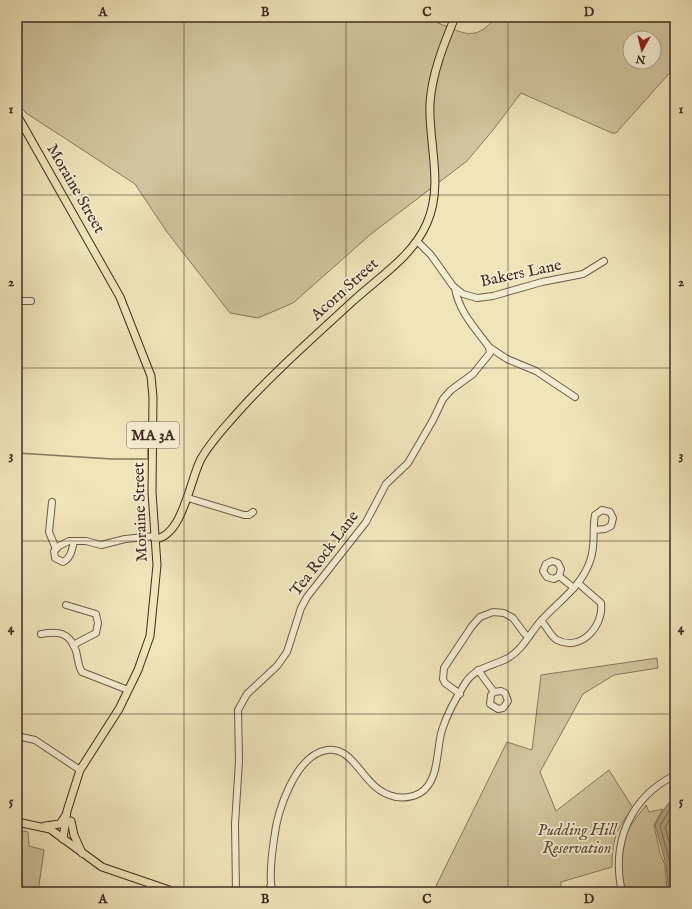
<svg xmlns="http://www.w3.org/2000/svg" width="692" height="909" font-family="'IM FELL English',serif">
<rect width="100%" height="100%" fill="#f0e4b9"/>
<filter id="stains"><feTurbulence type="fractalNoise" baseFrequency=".005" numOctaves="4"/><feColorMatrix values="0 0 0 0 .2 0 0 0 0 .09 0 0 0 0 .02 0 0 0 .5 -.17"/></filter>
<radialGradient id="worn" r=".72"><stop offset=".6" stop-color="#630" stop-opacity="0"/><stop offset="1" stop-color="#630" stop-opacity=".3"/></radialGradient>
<!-- green -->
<g fill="#d2c59f" stroke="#897860" fill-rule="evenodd">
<path d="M17,17H435L438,23C464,33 475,43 496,17H675V67L616,133H612L521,93L493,130L467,161L371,234L293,303L258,318L230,313L167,232L135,184L26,113L17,102ZM630,38H654V62H630Z"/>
<path d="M657,658L658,668L614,675L583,694L540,772L556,811L609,770L633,808C616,829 612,840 612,867L561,882V892H433L507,742L532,750L541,675Z"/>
<path d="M646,805L649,812L663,809L654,825L660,853L665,865L667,892H625L620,869L624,834Z"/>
<path d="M17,829L28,832L29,846L44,850L38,892H17Z"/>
</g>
<!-- water -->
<path fill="#b4a585" stroke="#86755d" d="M675,795V892H669L666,864L655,825L662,812Z"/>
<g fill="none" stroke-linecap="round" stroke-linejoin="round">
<!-- shore -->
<g stroke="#7a6853" stroke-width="1">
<path d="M675,810L665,827L675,863"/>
<path d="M673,892L670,863L660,826L675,801"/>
</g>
<!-- stream -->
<g stroke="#86755d" stroke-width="1.5">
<path d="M157,441L170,436"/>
<path d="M17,453L112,459H148V442"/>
</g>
<!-- minor casing -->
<g stroke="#6c5a47" stroke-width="8">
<g id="minor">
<path d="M417,241L431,255L453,286L463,294L477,298L493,296L542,282L583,274L604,261"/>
<path d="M17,301H31"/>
<path d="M489,347L507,359L536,371L575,397"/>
<path d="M188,498L244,515H249L253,512"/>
<path d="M52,502L49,532L56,549"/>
<path d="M74,541C72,550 71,558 63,562L55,558L54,551L59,546L69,541H86L101,545L125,539L155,536"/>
<path d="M559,576L554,579L547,577L543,571L546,564L552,561L558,563L561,569L559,576L574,588"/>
<path d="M66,605L96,614L98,623L96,633L73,645"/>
<path d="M541,621C547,626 550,636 557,640C581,652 604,626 601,603L578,583"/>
<path d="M41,634C58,631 70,632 76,651C78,658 78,666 82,672L128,690"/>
<path d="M478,670L494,692L491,695L490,704L498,709L503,708L508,701L505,693L501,691L494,692"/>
<path d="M460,694L445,683L443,679L444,668L472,626L480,617L493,612L504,613L513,618L524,633L528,637"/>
<path d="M17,736L35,740L80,770"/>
<path d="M150,884V892"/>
<path d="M236,892L235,824L239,761L238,710L247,694L277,666L287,652L301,608L307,597L366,522L386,484L408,463L433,420L443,399L451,390L473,374L490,353L489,347C475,328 459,312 455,288"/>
<path d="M267,892L271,885"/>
<path d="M272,892C273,888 271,887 271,883C270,869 272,853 274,839C277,812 295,755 327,750C357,746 362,791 396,797C404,798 413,797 420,793C440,781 436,749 442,730C447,714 457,696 466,682C476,667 493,666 508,658C522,650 529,635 539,623C557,602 581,588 590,561C596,546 592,530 595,515L602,510L610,512L613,518L611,526L605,529L594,530"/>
<path d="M622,892C611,844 629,798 675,775"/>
</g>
</g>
<!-- major casing -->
<g stroke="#402c21" stroke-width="9">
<g id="major">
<path d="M17,115L120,297L151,376L153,397L152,492L157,565L150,636L138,670L119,709L80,770L67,811L63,839"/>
<path d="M155,539C183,536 190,479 201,459C211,441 225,427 238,412C274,372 314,337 353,301C379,277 413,256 427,223C444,184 428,142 430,103C432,73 444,44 455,17"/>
<path d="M71,821L74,835L82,853"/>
<path d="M17,822L50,829L102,867L175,892"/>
<path d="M45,826L60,824L66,815"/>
</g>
</g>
<!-- minor -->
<use href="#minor" stroke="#f5edd2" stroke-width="6"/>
<!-- major -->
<use href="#major" stroke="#f0e4b9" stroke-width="7"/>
</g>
<!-- grid -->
<path fill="none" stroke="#402c21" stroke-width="1" stroke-opacity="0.55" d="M184,17V892M346,17V892M508,17V892M17,195H675M17,368H675M17,541H675M17,714H675"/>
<g text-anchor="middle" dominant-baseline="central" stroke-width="3.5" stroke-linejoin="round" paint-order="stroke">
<!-- shield labels -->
<rect fill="#f5edd2" stroke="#766656" stroke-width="1" x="127" y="422" width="52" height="26" rx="3"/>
<g font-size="15" font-weight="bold" fill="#402c21">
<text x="153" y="435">MA 3A</text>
</g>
<!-- street labels -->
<g font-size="16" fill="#402c21" stroke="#f5edd2">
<text transform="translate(75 189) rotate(60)">Moraine Street</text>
<text transform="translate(521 274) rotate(-12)">Bakers Lane</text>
<text transform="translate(345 290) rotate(-42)">Acorn Street</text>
<text transform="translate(141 512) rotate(-92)">Moraine Street</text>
<text transform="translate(325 554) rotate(-53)">Tea Rock Lane</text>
</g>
<!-- park labels -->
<g font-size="16" font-style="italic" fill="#5d4b3a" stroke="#f5edd2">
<text x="577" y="831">Pudding Hill<tspan x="577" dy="18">Reservation</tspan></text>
</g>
</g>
<!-- margin -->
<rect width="692" height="909" fill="none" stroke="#f0e4b9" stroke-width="44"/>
<!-- north arrow -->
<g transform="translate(642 50) rotate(188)"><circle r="19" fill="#f5edd2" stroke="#ada08b"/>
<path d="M0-3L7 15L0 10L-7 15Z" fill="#8f2418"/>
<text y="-6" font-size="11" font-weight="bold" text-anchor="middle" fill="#402c21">N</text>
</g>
<rect x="22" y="22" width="648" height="865" fill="none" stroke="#402c21" stroke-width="1.5"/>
<g font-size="13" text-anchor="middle" font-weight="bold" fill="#402c21">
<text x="103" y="16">A</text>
<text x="265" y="16">B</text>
<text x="427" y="16">C</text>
<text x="589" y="16">D</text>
<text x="11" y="113">1</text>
<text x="681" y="113">1</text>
<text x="11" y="286">2</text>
<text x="681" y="286">2</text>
<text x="11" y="459">3</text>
<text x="681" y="459">3</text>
<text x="11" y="632">4</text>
<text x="681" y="632">4</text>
<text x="11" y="805">5</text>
<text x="681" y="805">5</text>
<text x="103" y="903">A</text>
<text x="265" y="903">B</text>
<text x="427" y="903">C</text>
<text x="589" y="903">D</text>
</g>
<rect width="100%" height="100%" filter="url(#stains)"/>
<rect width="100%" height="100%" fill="url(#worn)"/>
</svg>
